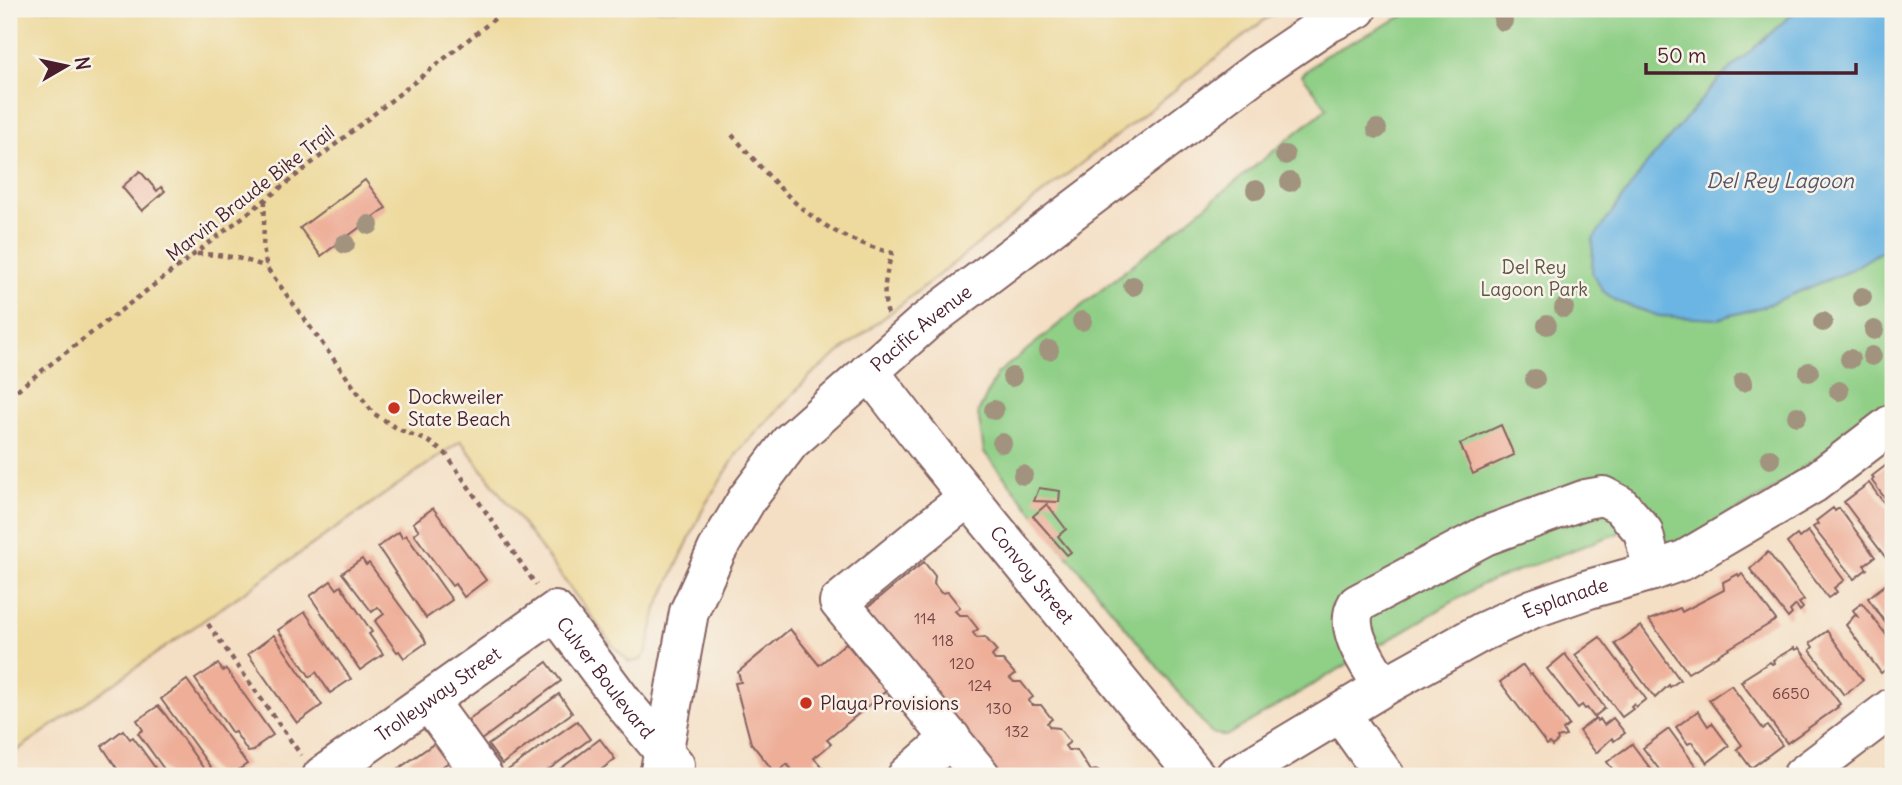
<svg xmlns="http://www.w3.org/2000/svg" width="1902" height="785" font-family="Delius,sans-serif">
<rect width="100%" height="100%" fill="#f7f3e8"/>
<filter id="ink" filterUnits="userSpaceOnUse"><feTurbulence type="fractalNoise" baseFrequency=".0143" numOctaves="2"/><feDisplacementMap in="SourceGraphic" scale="14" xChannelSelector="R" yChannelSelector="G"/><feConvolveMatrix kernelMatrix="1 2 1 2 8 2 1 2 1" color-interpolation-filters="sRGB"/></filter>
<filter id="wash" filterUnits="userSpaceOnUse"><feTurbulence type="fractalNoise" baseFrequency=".00686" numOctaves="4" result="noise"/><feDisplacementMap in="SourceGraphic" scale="28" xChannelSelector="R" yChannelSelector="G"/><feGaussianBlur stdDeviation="1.57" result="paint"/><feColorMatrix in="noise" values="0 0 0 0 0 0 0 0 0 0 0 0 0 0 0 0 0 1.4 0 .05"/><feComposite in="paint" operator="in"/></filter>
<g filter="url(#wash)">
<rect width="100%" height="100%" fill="#f4dfc5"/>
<!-- green -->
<path fill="#8fcf86" stroke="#6c7758" stroke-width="2" d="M1417,9H1893V400L1883,410L1768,493L1675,546L1668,545L1650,521L1483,584L1226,736L1211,733L984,452L978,413L997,374L1327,108L1302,75L1324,56Z"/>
<!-- sand -->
<path fill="#eeda9e" stroke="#9c7c64" stroke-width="2" d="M9,9H1284L1267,18L812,374L739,451L705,505L657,608L647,651L641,660L629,662L614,647L461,441L9,756Z"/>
<!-- water -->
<path fill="#6ab5e3" stroke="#5a6a87" stroke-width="2" d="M1798,9H1893V244L1849,271L1762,307L1717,319L1659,316L1618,302L1603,291L1592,273L1593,239L1647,164L1720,78Z"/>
<g id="blocks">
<!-- building -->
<g fill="#eeae98">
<path d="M140,171L157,191L161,187L165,191L142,211L122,187Z"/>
<path d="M365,180L386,208L321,256L300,228Z"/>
<path d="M1501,425L1514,455L1473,474L1460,444Z"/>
<path d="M1893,460V504L1889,499L1887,501L1872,481L1874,478L1872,476Z"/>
<path d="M1869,483L1893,515V559L1889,562L1844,502Z"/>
<path d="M1039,488L1060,491L1059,502L1034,501Z"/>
<path d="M1047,504L1066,529L1058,536L1071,552L1067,555L1033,516Z"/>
<path d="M433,508L486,580L464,597L455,584L452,586L414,534L419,530L413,523Z"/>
<path d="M1833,508L1835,511L1839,508L1875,557L1864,565L1867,569L1854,579L1813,527L1818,524L1816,521Z"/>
<path d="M1808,531L1844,580L1834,588L1837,592L1828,598L1787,543L1797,535L1799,538Z"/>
<path d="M399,532L402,538L406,535L452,600L426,618L378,547Z"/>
<path d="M1768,552L1804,600L1799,603L1803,608L1800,611L1796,605L1790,611L1792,614L1788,618L1750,569Z"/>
<path d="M362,559L366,565L369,563L424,638L426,643L404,658L399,651L397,652L375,621L384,614L378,607L372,612L342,573Z"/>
<path d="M924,562L935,576L934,584L941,593L948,592L960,607L955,611L959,615H967L978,629L973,633L977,638L985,637L997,651L992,656L995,660H1003L1015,674L1010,678L1014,682H1021L1033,697L1028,701L1032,705H1041L1052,719L1047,723L1050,727L1059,728L1070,742L1065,746L1068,750H1077L1090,771L1098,770L1104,776H999L868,615V607Z"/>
<path d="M1738,574L1739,576L1742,574L1776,620L1688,673L1649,620L1680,608L1682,612L1724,590L1723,582Z"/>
<path d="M1893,579V634L1868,598Z"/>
<path d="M331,581L337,589L341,586L372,632L369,634L383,654L360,670L310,596Z"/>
<path d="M1862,603L1893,644V664L1881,673L1846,625L1855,615L1857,616L1853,610Z"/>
<path d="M305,612L351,679L330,693L316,672L310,677L278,630Z"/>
<path d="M1641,626L1680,680L1670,687L1669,685L1655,698L1615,644Z"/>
<path d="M790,629L819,665L846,643L886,691L827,740L831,744L814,758L830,776H797L787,764L776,774L751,743L735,683L741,682L738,672Z"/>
<path d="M1827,631L1863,680L1844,695L1810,650L1813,647L1810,643Z"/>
<path d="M274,635L322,705L297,723L248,654Z"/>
<path d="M1600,637L1646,699L1636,707L1634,704L1631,707L1633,709L1622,717L1575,655Z"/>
<path d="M1794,648L1795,650L1799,648L1840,704L1837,706L1838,707L1787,743L1741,682L1744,681L1743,679L1770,662L1772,664L1774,663L1773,660Z"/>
<path d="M1565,654L1605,708L1594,717L1587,708L1585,709L1582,705L1578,708L1547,669Z"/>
<path d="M547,662L561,681L481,740L468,720Z"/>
<path d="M218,664L223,671L226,669L273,735L260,744L254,751L248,752L235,732L232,733L195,679Z"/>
<path d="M1523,665L1530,675L1532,674L1569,725L1563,730L1566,736L1557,738L1558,741L1552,746L1550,743L1547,745L1500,682Z"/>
<path d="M187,680L247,764L230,776H217L161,699Z"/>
<path d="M1731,685L1763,729L1768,726L1782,745L1751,768L1737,749L1742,745L1709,700Z"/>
<path d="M559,694L572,713L502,764L488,745Z"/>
<path d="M158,706L165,714L209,776H169L138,733L143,730L137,720Z"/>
<path d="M1698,711L1708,726L1712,723L1729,746L1707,763L1692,742L1688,744L1676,727Z"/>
<path d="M1596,718L1597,721L1600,719L1604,725L1613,718L1625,733L1614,741L1612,738L1596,753L1579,731Z"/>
<path d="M577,721L590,739L540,776H512L508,770Z"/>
<path d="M1669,729L1703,776H1664L1643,748Z"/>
<path d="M123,730L130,739L133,737L161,776H122L102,746Z"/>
<path d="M600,739L615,759L593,776H551Z"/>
<path d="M435,743L449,762L430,775L432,776H388Z"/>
<path d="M1632,744L1656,776H1618L1607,762Z"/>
<path d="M1888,767L1893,776H1875Z"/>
</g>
</g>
</g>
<g filter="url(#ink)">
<use href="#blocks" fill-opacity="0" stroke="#866261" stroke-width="2"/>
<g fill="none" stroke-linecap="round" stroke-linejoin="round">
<!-- minor casing -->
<g stroke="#866261" stroke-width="42">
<g id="minor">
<path id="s1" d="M869,371L931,451L1196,776"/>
<path d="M968,497L839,602L981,776"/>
<path d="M1383,687C1370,665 1342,629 1357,604L1485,536L1586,499L1603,496L1620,505L1643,531L1653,571"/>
<path d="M429,702L483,776"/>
<path d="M1340,713L1385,776"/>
<path id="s2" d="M322,776L555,611L625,705L675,765"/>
<path id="s3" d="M659,776L689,612L717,550L747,499L790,442L924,323L1261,68L1323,26L1357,9"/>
<path d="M907,776L951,738"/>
<path id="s4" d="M1235,776L1383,687L1482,632L1532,609L1589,589L1653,571L1684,560L1813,484L1893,423"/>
<path d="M1802,776L1893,707"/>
</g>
</g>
<!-- path -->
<g stroke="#866261" stroke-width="4.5" stroke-dasharray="5 5" stroke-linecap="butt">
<path d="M732,135C760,165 787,201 822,223C843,238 868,246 892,253C886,274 881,293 888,314"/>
<path d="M265,200L263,248L267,268L373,413L398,429L428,441L446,454L536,585"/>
<path d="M197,254C222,254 243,258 266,267"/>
<path d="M9,396L265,200L507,9"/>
<path d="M208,624L301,755"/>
</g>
<!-- minor -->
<use href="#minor" stroke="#fff" stroke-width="38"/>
</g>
<!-- trees -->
<g fill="#a2937f">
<circle cx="1503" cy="21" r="10"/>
<circle cx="1377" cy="129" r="10"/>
<circle cx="1285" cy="155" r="10"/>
<circle cx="1290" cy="182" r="10"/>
<circle cx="1256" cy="190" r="10"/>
<circle cx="369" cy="225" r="10"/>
<circle cx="345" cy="244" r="10"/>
<circle cx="1133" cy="286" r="10"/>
<circle cx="1862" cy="297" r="10"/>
<circle cx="1564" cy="308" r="10"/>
<circle cx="1082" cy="321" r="10"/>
<circle cx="1823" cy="322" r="10"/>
<circle cx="1547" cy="325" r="10"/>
<circle cx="1874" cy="330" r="10"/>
<circle cx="1049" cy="350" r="10"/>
<circle cx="1872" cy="356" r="10"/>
<circle cx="1850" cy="359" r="10"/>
<circle cx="1809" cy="372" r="10"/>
<circle cx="1012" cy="377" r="10"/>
<circle cx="1535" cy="379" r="10"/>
<circle cx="1743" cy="382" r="10"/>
<circle cx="1839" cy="391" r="10"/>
<circle cx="994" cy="410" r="10"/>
<circle cx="1797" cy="416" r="10"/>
<circle cx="1002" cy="443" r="10"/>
<circle cx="1770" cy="459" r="10"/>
<circle cx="1023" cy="475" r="10"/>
</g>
</g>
<!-- markers -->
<g fill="#c8321e" stroke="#f7f3e8" stroke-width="2.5">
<circle cx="394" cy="408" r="7"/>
<circle cx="806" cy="703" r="7"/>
</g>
<g text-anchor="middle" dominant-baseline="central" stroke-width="5" stroke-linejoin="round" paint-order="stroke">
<!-- number labels -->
<g font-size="16" fill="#734346">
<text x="925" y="618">114</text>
<text x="943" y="640">118</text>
<text x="962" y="663">120</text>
<text x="980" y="685">124</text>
<text x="1791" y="693">6650</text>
<text x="999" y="708">130</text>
<text x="1017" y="731">132</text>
</g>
<!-- street labels -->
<g font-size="19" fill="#4a1f2b" stroke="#f7f3e8">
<text transform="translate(250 193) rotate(-38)">Marvin Braude Bike Trail</text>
<text stroke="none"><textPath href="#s3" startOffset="539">Pacific Avenue</textPath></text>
<text stroke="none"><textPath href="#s1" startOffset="261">Convoy Street</textPath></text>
<text stroke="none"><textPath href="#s4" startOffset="376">Esplanade</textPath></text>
<text stroke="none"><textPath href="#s2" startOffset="369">Culver Boulevard</textPath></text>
<text stroke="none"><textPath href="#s2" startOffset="142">Trolleyway Street</textPath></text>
</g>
<!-- park labels -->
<g font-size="19" fill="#5f5446" stroke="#f7f3e8">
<text x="1534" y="267">Del Rey<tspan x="1534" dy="22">Lagoon Park</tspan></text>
</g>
<!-- poi labels -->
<g font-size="19" fill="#4a1f2b" stroke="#f7f3e8" text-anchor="start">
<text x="408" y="397">Dockweiler<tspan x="408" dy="22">State Beach</tspan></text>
<text x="820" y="703">Playa Provisions</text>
</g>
<!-- water labels -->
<g font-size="21" font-style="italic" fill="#55546b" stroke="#f7f3e8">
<text x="1780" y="180">Del Rey Lagoon</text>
</g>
</g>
<!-- margin -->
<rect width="1902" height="785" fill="none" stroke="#f7f3e8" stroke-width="35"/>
<!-- north arrow -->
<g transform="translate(66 66) rotate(81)" stroke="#f7f3e8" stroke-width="5" paint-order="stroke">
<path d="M0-5L12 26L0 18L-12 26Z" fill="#4a1f2b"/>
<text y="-10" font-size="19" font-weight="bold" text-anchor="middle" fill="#4a1f2b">N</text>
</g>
<!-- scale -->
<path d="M1646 63v10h210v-10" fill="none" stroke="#4a1f2b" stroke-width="3.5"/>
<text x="1657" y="63" font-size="21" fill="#4a1f2b" stroke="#f7f3e8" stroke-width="5" paint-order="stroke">50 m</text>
</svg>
